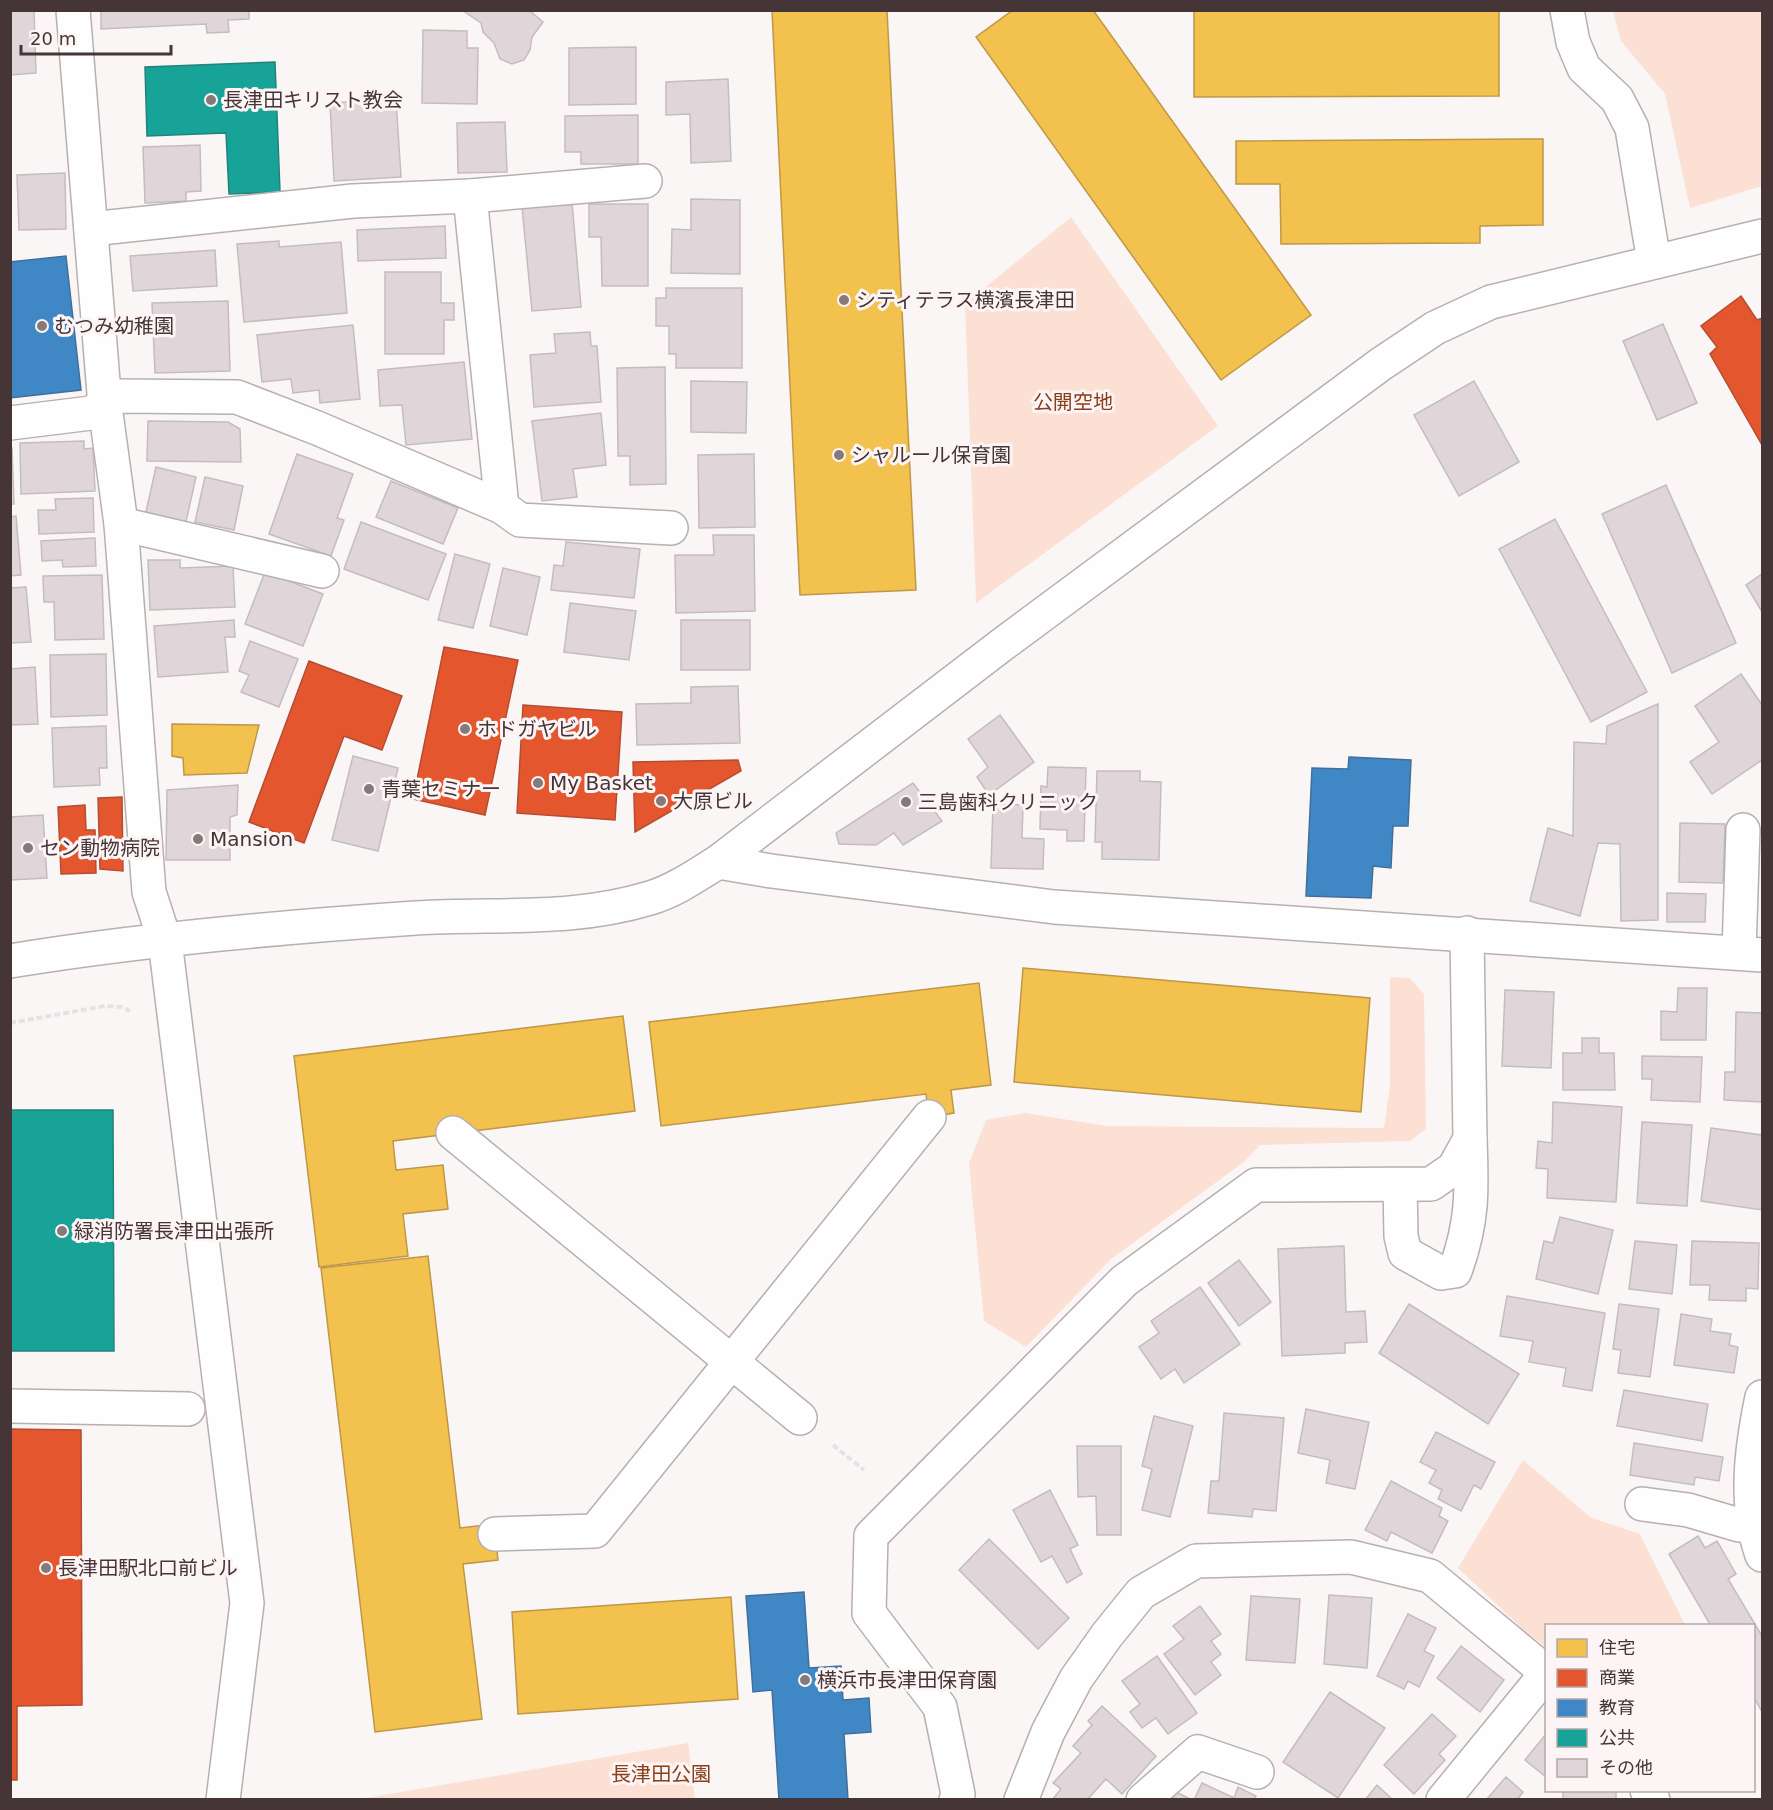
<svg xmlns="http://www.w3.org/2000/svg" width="1773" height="1810" font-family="'DejaVu Sans','Noto Sans JP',sans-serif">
<rect width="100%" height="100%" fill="#fbf6f6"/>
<!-- green -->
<g fill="#fce0d4">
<path d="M1613,11H1762V186L1690,208L1665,94L1621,41Z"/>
<path d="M1071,217L1218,426L976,603L965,304Z"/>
<path d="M1390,977L1410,978L1424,994L1426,1129L1410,1141L1260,1145L1244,1162L1111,1259L1026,1347L984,1321L969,1163L986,1120L1025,1113L1107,1126L1384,1128L1390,1087Z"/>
<path d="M1523,1460L1590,1517L1640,1534L1685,1625L1546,1626V1647L1527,1633L1458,1568Z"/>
<path d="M688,1743L695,1799H360Z"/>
</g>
<!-- homes -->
<g fill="#f2c14e" stroke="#be9747" stroke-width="1.5">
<path d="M772,10H887L916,590L800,595Z"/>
<path d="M1013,10H1093L1311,315L1221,380L976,37Z"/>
<path d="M1194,10H1499V96L1194,97Z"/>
<path d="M1543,139V225L1480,226V243L1281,244L1280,184H1236V141Z"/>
<path d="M172,724L259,725L247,773L184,775L183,758L172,756Z"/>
<path d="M1023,968L1370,998L1361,1112L1014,1082Z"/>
<path d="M979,983L991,1085L951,1090L954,1113L929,1117L926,1094L661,1126L649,1022Z"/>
<path d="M623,1016L635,1111L393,1141L396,1170L443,1165L448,1209L403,1214L408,1256L319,1267L294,1056Z"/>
<path d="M428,1256L460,1528L494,1524L498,1560L463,1564L482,1719L375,1732L321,1268Z"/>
<path d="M731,1597L738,1699L518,1714L512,1612Z"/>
</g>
<!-- shops -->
<g fill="#e4572e" stroke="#b44d31" stroke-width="1.5">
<path d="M1741,296L1757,320L1762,318V445L1710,354L1717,347L1701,326Z"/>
<path d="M444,647L518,660L485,815L413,799Z"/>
<path d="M309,661L402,696L382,750L344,736L304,843L249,822Z"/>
<path d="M523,705L622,712L615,820L517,813Z"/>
<path d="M738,760L741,771L635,832L633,762Z"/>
<path d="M122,797L123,871L100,869L98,798Z"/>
<path d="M85,805L86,830H95L96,873L61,874L58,807Z"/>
<path d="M10,1429L81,1430L82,1705L17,1706V1780H10Z"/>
</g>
<!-- schools -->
<g fill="#3f88c5" stroke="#416f9a" stroke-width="1.5">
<path d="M66,256L81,390L10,398V262Z"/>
<path d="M1349,757L1411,760L1408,826H1393L1391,868L1373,866L1371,898L1306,896L1312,768L1348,769Z"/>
<path d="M804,1592L809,1668L841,1666L843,1700L869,1698L871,1732L844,1734L848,1800H779L772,1690L753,1692L746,1596Z"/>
</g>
<!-- public -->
<g fill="#17a398" stroke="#25827b" stroke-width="1.5">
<path d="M275,62L280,192L229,194L226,133L147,136L145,67Z"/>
<path d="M10,1110H113L114,1351H10Z"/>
</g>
<!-- building -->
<g fill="#e0d6d9" stroke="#c5bcbf" stroke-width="1.5">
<path d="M10,10H34L36,73L10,75Z"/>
<path d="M101,10H249V19L228,20L229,32L207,33L206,24L101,29Z"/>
<path d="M462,10H529L543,22L532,37L530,50L524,60L512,64L500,59L494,43L483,32L481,23Z"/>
<path d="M423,30L467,31V48H478L477,104L422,103Z"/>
<path d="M636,47V104L569,105V48Z"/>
<path d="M728,79L731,161L691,163L690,114L666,115V82Z"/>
<path d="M396,99L401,177L334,181L330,103Z"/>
<path d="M638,115V164H581V152H565V116Z"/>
<path d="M505,122L507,172L458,173L457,123Z"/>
<path d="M200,145L201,191L186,192V201L145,203L143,147Z"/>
<path d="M65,173L66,229L19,230L17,175Z"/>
<path d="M691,199L740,200V274L671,273L672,229L691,230Z"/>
<path d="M572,202L581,307L532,311L522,207Z"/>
<path d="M589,204H648V286H602L601,237H589Z"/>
<path d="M445,226L446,258L358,261L357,230Z"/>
<path d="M279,241V247L341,242L347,313L244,322L237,244Z"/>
<path d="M215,250L217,286L133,291L130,256Z"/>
<path d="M385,272H441V303H454V320H444V354H385Z"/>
<path d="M666,288H742V368H676V354H669V326H656V298H666Z"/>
<path d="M228,301L230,371L155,373L152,303Z"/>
<path d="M1663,324L1697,403L1657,420L1623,341Z"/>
<path d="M353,325L360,399L320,403L319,390L293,393L291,379L262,382L257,335Z"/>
<path d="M590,332L591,346H597L601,402L534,407L530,355L556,353L554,334Z"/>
<path d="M464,362L472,439L406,445L402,405L380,406L378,370Z"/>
<path d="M665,367L666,484L630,485V456H618L617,368Z"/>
<path d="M691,381L747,382L746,433L691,432Z"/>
<path d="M1474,381L1519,462L1459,496L1414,415Z"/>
<path d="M601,413L606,465L573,469L577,497L542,501L532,421Z"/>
<path d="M148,421L228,422L240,429L241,462L147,461Z"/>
<path d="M84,441V449L93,448L95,491L21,494L20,443Z"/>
<path d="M10,448H12L14,504H10Z"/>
<path d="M297,454L353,474L337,518L344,520L331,556L269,534Z"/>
<path d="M754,454L755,527L699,528L698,455Z"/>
<path d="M156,467L196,477L185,526L145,516Z"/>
<path d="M205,477L243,486L234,530L195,522Z"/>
<path d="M391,481L458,508L443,544L376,517Z"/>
<path d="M1666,485L1736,643L1672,673L1602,514Z"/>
<path d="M93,498L94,532L39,534L38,510H56L55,499Z"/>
<path d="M16,516L21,575L10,576V517Z"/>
<path d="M1555,519L1647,692L1591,722L1499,549Z"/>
<path d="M361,522L446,554L428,600L344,569Z"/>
<path d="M713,535H754L755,611L676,613L675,555H714Z"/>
<path d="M95,538L96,566L63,567L62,560L42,561L41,541Z"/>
<path d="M566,542L640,549L634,598L551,590L554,565L563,566Z"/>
<path d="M455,554L490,564L473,628L438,620Z"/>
<path d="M148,560H180V568L233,566L235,607L150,610Z"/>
<path d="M503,568L540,577L527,635L490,626Z"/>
<path d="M265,572L323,594L303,646L245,624Z"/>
<path d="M1762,574V612L1746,585Z"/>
<path d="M102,575L104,639L55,640L54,602H44L43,576Z"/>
<path d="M26,587L31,642L10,643V588Z"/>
<path d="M570,603L636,611L629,660L564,652Z"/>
<path d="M234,620L235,637H225L228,672L158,677L154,626Z"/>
<rect x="681" y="620" width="69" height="50"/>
<path d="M250,641L298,659L279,707L241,692L249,675L239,671Z"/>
<path d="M106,654L107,715L51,717L50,655Z"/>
<path d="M35,667L38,724L10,725V669Z"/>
<path d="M1741,674L1762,705V760L1712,794L1690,762L1719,742L1695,706Z"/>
<path d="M738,686L740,743L637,745L636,704L691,703V687Z"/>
<path d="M1658,704V920L1621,921L1620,844L1598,843L1580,916L1530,901L1548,828L1573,836L1574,742L1606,744L1607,726Z"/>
<path d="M1000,715L1034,762L989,795L977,777L988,767L968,739Z"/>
<path d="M106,726L107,768H99L100,785L54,787L52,728Z"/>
<path d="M353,756L398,768L378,851L332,840Z"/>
<path d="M1048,767L1086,768L1084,841H1067V830L1040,829L1041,786L1047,787Z"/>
<path d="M1097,771H1140V781L1161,782L1159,860L1102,859V842H1095Z"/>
<path d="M913,783L942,821L903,845L894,833L876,845L839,844L836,833Z"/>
<path d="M238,785L237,815L230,817V860H166L167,790Z"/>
<path d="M993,804L1023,805L1022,838L1044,839L1043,869L991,868Z"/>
<path d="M43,815L47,878L10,880V817Z"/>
<path d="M1680,823L1725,824L1723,883L1679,882Z"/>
<path d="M1667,893L1706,894L1705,922H1667Z"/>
<path d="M1678,988H1707L1706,1040H1661V1011L1677,1012Z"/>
<path d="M1505,990L1554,992L1551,1068L1502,1066Z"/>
<path d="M1736,1012L1762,1013V1102L1724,1100L1725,1072H1735Z"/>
<path d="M1582,1038H1599V1053H1614L1615,1090H1563V1053H1582Z"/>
<path d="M1642,1056L1702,1057L1700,1102L1651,1100L1652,1079H1642Z"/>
<path d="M1553,1102L1622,1107L1616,1202L1547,1198L1548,1169L1536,1168L1538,1141L1552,1143Z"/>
<path d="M1642,1122L1692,1125L1687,1206L1637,1203Z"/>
<path d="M1711,1128L1762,1135V1210L1701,1201Z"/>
<path d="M1560,1217L1613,1230L1598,1294L1536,1279L1544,1241L1553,1243Z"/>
<path d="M1635,1241L1677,1245L1672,1294L1629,1289Z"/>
<path d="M1692,1241L1759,1243L1758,1289L1746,1288V1301L1709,1300L1710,1285H1690Z"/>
<path d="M1344,1246L1346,1312L1365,1311L1367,1342L1345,1343V1353L1282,1356L1278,1249Z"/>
<path d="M1239,1260L1271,1302L1239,1326L1208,1283Z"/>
<path d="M1200,1287L1240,1344L1184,1383L1175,1369L1161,1379L1139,1347L1159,1333L1151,1321Z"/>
<path d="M1507,1296L1605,1313L1592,1391L1563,1386L1566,1368L1529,1362L1533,1341L1500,1336Z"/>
<path d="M1409,1304L1519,1374L1488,1424L1379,1353Z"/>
<path d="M1619,1304L1659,1309L1650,1377L1618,1373L1621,1350L1613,1349Z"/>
<path d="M1681,1314L1712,1319L1710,1331L1731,1334L1729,1345L1738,1347L1734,1373L1674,1365Z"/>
<path d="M1624,1390L1708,1404L1702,1441L1617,1426Z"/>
<path d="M1306,1409L1369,1422L1355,1489L1326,1483L1330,1460L1298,1453Z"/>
<path d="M1224,1413L1284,1418L1276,1511L1253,1509L1252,1517L1208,1513L1211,1481H1219Z"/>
<path d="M1154,1416L1193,1426L1170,1517L1142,1510L1152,1469L1142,1466Z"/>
<path d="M1436,1432L1495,1462L1481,1489L1474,1485L1461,1511L1438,1499L1442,1490L1429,1483L1436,1470L1420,1462Z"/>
<path d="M1634,1443L1723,1457L1719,1481L1695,1477L1694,1485L1630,1475Z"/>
<path d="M1077,1446H1121V1535H1097L1096,1496L1078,1497Z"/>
<path d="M1391,1481L1442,1508L1439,1516L1448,1521L1432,1553L1391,1532L1387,1541L1365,1530Z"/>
<path d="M1050,1490L1078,1545L1070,1549L1082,1574L1067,1583L1052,1556L1041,1562L1013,1510Z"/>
<path d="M1698,1536L1705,1548L1717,1541L1736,1574L1728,1579L1762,1636V1712L1754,1697V1626H1711L1669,1554Z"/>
<path d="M989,1539L1069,1618L1038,1649L959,1570Z"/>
<path d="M1329,1595L1372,1598L1367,1668L1324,1664Z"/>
<path d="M1251,1596L1300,1599L1295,1663L1246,1660Z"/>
<path d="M1200,1606L1221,1634L1211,1641L1221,1654L1211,1662L1221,1675L1195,1695L1164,1654L1184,1639L1173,1626Z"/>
<path d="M1408,1614L1436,1628L1424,1651L1434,1656L1419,1687L1408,1681L1404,1689L1377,1676Z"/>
<path d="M1461,1646L1504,1680L1480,1712L1437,1678Z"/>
<path d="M1157,1656L1197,1713L1168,1734L1156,1718L1142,1728L1130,1712L1140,1704L1122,1681Z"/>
<path d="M1330,1692L1385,1728L1338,1798L1283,1762Z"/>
<path d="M1102,1706L1156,1756L1122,1794L1106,1779L1087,1800H1052L1061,1789L1053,1783L1081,1753L1073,1746L1092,1725L1088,1721Z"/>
<path d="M1432,1714L1456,1736L1439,1754L1445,1760L1414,1794L1384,1765Z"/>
<path d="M1546,1734V1777L1525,1760Z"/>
<path d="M1506,1777L1523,1792L1517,1800H1486Z"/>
<path d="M1202,1783L1234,1798L1238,1787L1256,1796L1254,1800H1194Z"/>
<path d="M1377,1785L1393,1800H1365Z"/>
<path d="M1616,1790V1800H1563V1791Z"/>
<path d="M1176,1792L1192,1800H1172Z"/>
</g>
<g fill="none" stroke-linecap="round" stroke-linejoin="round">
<!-- minor casing -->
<g stroke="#b8afb0" stroke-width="36">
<g id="minor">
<path d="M73,10L105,406L121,524L149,892L165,941L247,1603L223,1800"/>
<path d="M1567,10L1573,42L1584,68L1617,99L1632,128L1654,262"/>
<path d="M470,196L645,181"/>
<path d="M10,423L91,413L117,396L237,397L317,428L502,507L470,196L353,201L91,229"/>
<path d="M502,507L520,520L671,528"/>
<path d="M121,524L322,571"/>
<path d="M718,862L771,871L1054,907L1762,955"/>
<path d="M1739,952L1743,830"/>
<path d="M10,961C144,939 281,927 416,918C496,913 571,922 650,898C674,891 697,875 718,862L1003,644L1381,364L1435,328L1491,302L1762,236"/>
<path d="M453,1133L800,1418"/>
<path d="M1400,1185L1401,1236L1405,1253L1441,1273L1455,1271C1473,1222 1472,1191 1470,1139"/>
<path d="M1762,1397C1751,1450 1744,1504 1762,1555"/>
<path d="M10,1406L188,1409"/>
<path d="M1642,1504L1688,1510L1739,1525L1753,1521"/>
<path d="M495,1534L595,1531L929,1117"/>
<path d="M1647,1790L1653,1800"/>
<path d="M956,1800L958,1794L940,1707L869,1613L871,1536L1124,1281L1256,1185L1431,1184L1454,1168L1470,1139L1467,933"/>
<path d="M1021,1800L1048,1732L1076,1679L1107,1635L1141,1593L1196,1561L1351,1557L1430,1576L1546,1672"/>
<path d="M1143,1800L1198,1752L1257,1772"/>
<path d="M1443,1800L1546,1674"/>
</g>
</g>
<!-- path -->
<g stroke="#e4e2e2" stroke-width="4" stroke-dasharray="6 3" stroke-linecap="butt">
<path d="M10,1023L105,1006L121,1007L130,1011"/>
<path d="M833,1445L864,1470"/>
</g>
<!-- minor -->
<use href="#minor" stroke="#fefefe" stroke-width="33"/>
</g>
<!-- markers -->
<g fill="#85797a" stroke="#fdf4f5" stroke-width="2">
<circle cx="211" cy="100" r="6"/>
<circle cx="844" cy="300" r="6"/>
<circle cx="42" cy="326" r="6"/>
<circle cx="839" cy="455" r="6"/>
<circle cx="465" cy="729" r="6"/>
<circle cx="538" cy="783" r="6"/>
<circle cx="369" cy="789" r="6"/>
<circle cx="661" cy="801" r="6"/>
<circle cx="906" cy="802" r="6"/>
<circle cx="198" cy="839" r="6"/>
<circle cx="28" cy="848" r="6"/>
<circle cx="62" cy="1231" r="6"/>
<circle cx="46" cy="1568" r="6"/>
<circle cx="805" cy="1680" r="6"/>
</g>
<g text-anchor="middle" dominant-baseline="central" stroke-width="6" stroke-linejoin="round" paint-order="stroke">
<!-- poi labels -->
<g font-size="20" fill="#453537" stroke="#fdf4f5" text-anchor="start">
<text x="223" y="100">長津田キリスト教会</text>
<text x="856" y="300">シティテラス横濱長津田</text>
<text x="54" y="326">むつみ幼稚園</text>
<text x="851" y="455">シャルール保育園</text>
<text x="477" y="729">ホドガヤビル</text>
<text x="550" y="783">My Basket</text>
<text x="381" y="789">青葉セミナー</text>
<text x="673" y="801">大原ビル</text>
<text x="918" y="802">三島歯科クリニック</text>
<text x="210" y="839">Mansion</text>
<text x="40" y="848">セン動物病院</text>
<text x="74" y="1231">緑消防署長津田出張所</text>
<text x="58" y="1568">長津田駅北口前ビル</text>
<text x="817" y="1680">横浜市長津田保育園</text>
</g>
<!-- park labels -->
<g font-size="20" fill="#894019" stroke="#fdf4f5">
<text x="1073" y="402">公開空地</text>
<text x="661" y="1774">長津田公園</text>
</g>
</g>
<!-- border -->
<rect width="1773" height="1810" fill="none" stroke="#453537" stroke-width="24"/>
<!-- legend -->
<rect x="1545" y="1624" width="210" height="168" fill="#fdf4f5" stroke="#b3a8a9" stroke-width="1.5"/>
<rect x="1557" y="1639" width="30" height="18" fill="#f2c14e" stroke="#b3a8a9" stroke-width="1.5"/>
<text x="1599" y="1654" font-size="18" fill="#453537">住宅</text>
<rect x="1557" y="1669" width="30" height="18" fill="#e4572e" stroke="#b3a8a9" stroke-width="1.5"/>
<text x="1599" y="1684" font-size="18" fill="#453537">商業</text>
<rect x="1557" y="1699" width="30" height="18" fill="#3f88c5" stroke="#b3a8a9" stroke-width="1.5"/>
<text x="1599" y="1714" font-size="18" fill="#453537">教育</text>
<rect x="1557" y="1729" width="30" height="18" fill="#17a398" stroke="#b3a8a9" stroke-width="1.5"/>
<text x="1599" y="1744" font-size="18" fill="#453537">公共</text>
<rect x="1557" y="1759" width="30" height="18" fill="#e0d6d9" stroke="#b3a8a9" stroke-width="1.5"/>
<text x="1599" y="1774" font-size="18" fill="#453537">その他</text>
<!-- scale -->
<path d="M21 45v9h150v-9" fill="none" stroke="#453537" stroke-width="3"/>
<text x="30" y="45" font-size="18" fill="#453537" stroke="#fdf4f5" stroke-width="4.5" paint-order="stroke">20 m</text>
</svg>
